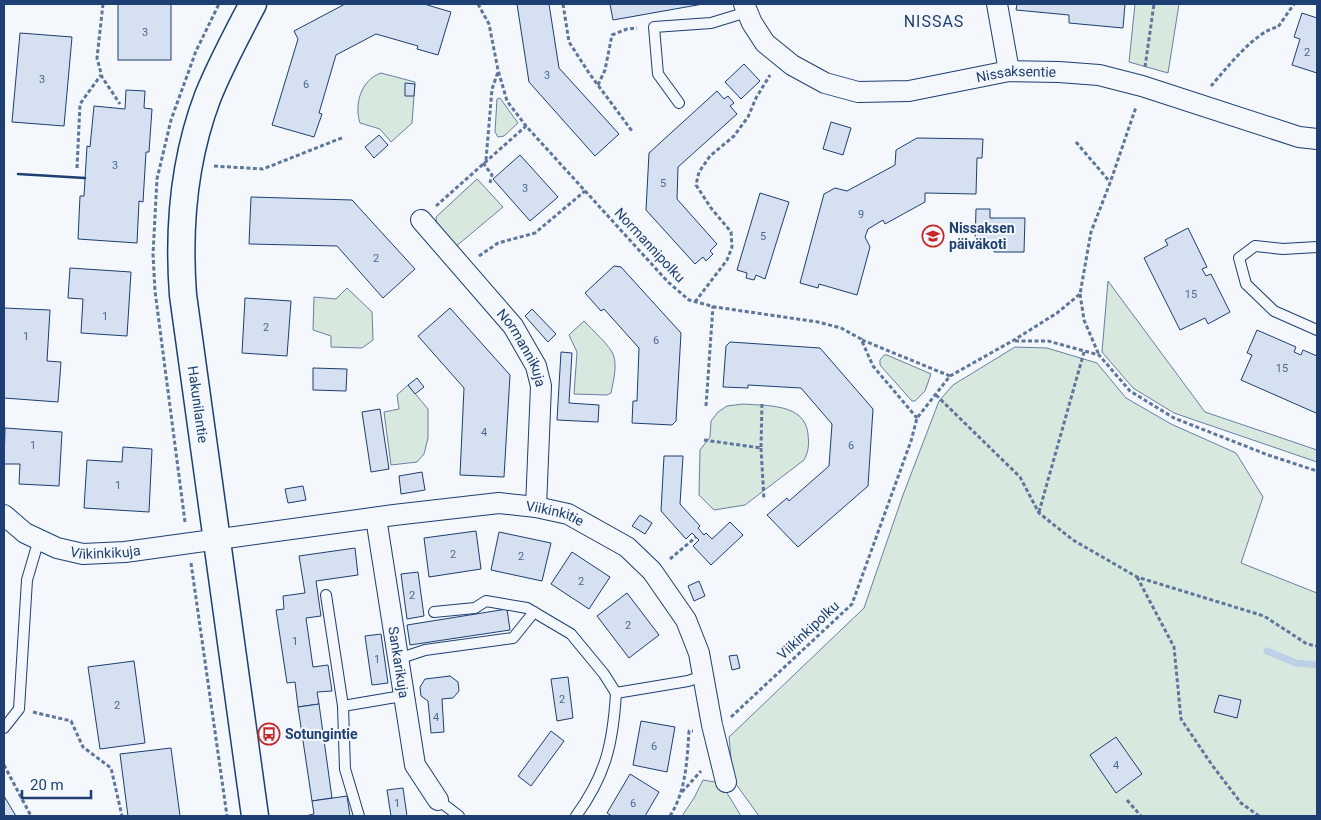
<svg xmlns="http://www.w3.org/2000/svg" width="1321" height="820" font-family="Roboto,sans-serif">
<rect width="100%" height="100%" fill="#f4f7fb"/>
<!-- green -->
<g fill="#d7e8df" stroke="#687fa3">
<path d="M1135,4H1179L1168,73L1129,62Z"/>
<path d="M381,73L415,82L412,123L391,142L380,129L360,123C354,104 361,80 381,73Z"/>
<path d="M500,98L518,123L504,136L498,137L495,132L497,99Z"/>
<path d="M477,179L503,207L454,248L437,227L436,217Z"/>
<path d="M1108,281L1205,412L1317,450V462L1174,413L1133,388L1102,352Z"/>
<path d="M347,288L372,312L373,340L362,348L331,347V336L313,330L314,297L336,299Z"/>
<path d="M584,321C591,329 612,347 614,357C617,368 613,382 611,393L607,395L574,394L577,352L569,335Z"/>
<path d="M1015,347L1047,348L1097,363L1126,398L1171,424L1236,453L1263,497L1241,563L1317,593V816H759L733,780L729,737L864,608L903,495L939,401L953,385Z"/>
<path d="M884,355H887L931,374L925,391L915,401H912L880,365V360Z"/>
<path d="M408,385L428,409V438L424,454L417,462L391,465L384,412L399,409L397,395Z"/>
<path d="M743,404C766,406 805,403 808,434C809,444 809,451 804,460L745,505L714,510L699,495L700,450L710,437L711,421L718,412L727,406Z"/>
<path d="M703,780L721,783L741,816H682L694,798Z"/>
</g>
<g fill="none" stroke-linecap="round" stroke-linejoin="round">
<!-- stream -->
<path stroke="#bed0e5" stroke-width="7" d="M1267,651L1296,663L1317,665"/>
</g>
<!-- building -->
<g fill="#d5e0f0" stroke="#1d3f73">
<rect x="118" y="4" width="53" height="56"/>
<path d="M345,4H424L451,12L438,55L417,49L418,46L376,34L336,55L319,113L322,114L314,137L272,125L298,39L294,31Z"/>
<path d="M517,4H549L559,68L619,134L595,156L529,82Z"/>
<path d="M610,4H703L613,20Z"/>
<path d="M1017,4H1125L1123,28L1069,23V15L1016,10Z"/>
<path d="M1302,13L1317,18V73L1292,65L1300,39L1294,37Z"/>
<path d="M20,33L72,37L64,126L12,122Z"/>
<path d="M744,64L760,81L741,99L725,82Z"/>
<path d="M405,83L415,84L414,96H405Z"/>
<path d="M126,90L145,91L144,108L152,109L149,152H146L143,202L139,201L137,243L78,239L80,196H84L87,146L90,147L94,106L125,109Z"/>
<path d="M717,91L724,99L728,96L734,103L730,106L737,114L678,167L677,199L717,244L710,251L713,254L706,261L703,257L695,264L646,210L649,153Z"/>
<path d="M831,122L851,128L843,155L823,149Z"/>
<path d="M379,135L388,145L374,158L365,147Z"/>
<path d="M917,138L983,139L982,158H977L976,194L925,193V202L885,224L883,220L868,229L865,237L870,247L857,295L819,284L818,288L800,283L824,194L835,188L847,191L895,165L896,150Z"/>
<path d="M520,155L558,197L530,221L493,179Z"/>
<path d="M760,193L789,202L765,279L756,275L754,280L746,278L747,273L737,270Z"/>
<path d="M251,197L352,200L415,269L383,298L337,246L249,244Z"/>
<path d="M976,209H990V218H1025L1024,252H994V243H975Z"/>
<path d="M1188,228L1207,267L1202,269L1206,276L1211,274L1230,312L1208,324L1205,318L1180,330L1144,258L1168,245L1165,240Z"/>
<path d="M614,266L621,267L681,333L676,421L672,425L632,423L633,401H637L639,348L604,309L601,311L585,293Z"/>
<path d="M70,268L131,272L127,336L81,333L83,299L68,298Z"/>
<path d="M245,298L291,301L287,356L242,353Z"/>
<path d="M4,308L50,310L47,361L61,362L58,402L4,398Z"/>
<path d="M450,308L510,375L504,477L460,475L464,388L418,336Z"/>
<path d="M532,309L556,334L548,342L525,316Z"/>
<path d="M1257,330L1296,347L1294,352L1301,355L1303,350L1317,356V410L1316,413L1241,380L1252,355L1247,353Z"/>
<path d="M730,342L820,348L873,409L868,486L798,547L767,515L787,498L789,501L829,466L832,424L801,388L748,385V388L723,387L726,346Z"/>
<path d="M561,352L572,353L569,403L599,405L598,422L557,420Z"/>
<path d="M313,368L347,369L346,391L313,390Z"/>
<path d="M417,378L424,387L415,394L408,385Z"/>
<path d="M380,409L389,469L371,472L362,412Z"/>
<path d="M5,428L62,432L59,486L19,484L20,464H4Z"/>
<path d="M123,447L152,449L149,512L84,508L87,460L122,462Z"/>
<path d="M664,456H683L680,504L700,526L698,528L704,535L706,533L712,539L730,522L743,535L711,565L693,546L699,540L692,533L686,539L661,511Z"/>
<path d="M422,472L425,490L401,494L399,476Z"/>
<path d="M303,486L306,500L288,503L285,489Z"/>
<path d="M640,515L652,523L645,534L632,526Z"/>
<path d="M476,531L481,569L429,577L424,538Z"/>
<path d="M499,532L551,543L542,581L491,570Z"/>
<path d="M355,548L358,575L316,581L321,616L306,618L313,667L328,665L332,691L317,692L319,704L298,707L295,682L287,683L276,610L284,609L283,596L305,593L299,556Z"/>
<path d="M572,552L610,577L589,609L551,584Z"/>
<path d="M418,572L424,616L407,619L401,574Z"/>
<path d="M699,581L705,596L694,601L688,586Z"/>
<path d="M627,593L659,635L629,658L597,616Z"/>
<path d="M507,609L510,630L410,645L407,625Z"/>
<path d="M381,634L388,683L372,685L365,636Z"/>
<path d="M737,655L740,668L732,670L729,656Z"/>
<path d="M134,661L145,743L100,749L88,667Z"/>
<path d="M450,676L458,682L459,691L453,698L442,699L444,732L431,733L428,701L421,696L420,687L425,679Z"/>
<path d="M568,677L573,718L557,721L551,679Z"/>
<path d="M1219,695L1241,700L1237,718L1214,712Z"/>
<path d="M319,704L332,798L312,801L298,707Z"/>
<path d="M641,721L675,727L667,772L633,765Z"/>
<path d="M551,731L564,741L531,786L518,776Z"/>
<path d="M1116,737L1142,774L1116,793L1090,755Z"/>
<path d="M171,748L180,816H128L120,754Z"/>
<path d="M630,774L659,792L645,816H612L607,813Z"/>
<path d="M403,788L407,816H391L387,790Z"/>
<path d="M4,796L16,816H4Z"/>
<path d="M347,796L350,816H305L314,814L312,801Z"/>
</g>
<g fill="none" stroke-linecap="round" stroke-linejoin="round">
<!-- service casing -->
<g stroke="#1d3f73" stroke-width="12">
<g id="service">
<path d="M679,103L658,74L654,27L711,23L747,12"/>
<path d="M1317,247L1283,249L1255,246L1239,258L1246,284L1274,311L1317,330"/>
<path d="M326,595L343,706L396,697H404"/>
<path d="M434,612L475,608L486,601L527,608L571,634L604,674L616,693"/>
<path d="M398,659L425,650L513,638L534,612"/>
<path d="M343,706L345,769L359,816"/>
<path d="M4,728L19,709L27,580L39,539"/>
<path d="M438,800L459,816"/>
<path d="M576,816C606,775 613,743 616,693L688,681L703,676"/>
</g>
</g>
<!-- minor casing -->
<g stroke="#1d3f73" stroke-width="22">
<g id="minor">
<path id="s1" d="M744,4L752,23L765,43L792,65L825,83L858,92L909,91L1009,71L1059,72L1099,75L1142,86L1299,137L1317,139"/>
<path d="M997,4L1009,71"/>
<path id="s2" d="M421,220L513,326L536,366L541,386L536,507"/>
<path id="s3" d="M4,515L25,533L57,548L83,554L125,552L394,515L499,503L536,507L568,514L627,547L652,571L686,620L699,653L712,725L726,782"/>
<path id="s4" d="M376,518L415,765L438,800"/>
</g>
</g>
<!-- tertiary casing -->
<g stroke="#1d3f73" stroke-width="29">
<g id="tertiary">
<path id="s5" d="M253,4C237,34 221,64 208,96C184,159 178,228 183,295L255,816"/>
</g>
</g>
<!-- path -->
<g stroke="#5e769c" stroke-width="3" stroke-dasharray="4 2.5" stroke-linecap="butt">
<path d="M103,4L97,58L102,77L120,104"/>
<path d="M478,4L489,24L498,70L507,101L526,126"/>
<path d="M563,4L569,42L589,73L632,131"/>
<path d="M1145,67L1154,4"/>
<path d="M598,85L605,70L612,35L627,29L637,28"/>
<path d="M1211,86C1226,69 1255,31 1278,27L1294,4"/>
<path d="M1076,142L1110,182"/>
<path d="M486,160L492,89L498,72"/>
<path d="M483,163L492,175L490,183"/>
<path d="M214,166L263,169L344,137"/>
<path d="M77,168L80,104L101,75"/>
<path d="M436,206L526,126L668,282L689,300L715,307L818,322L841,328L861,339L873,366L917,418"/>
<path d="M479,256L498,243L535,233L585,191"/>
<path d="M1080,294L1084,320L1099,355"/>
<path d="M695,302L727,260L732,247L731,232L711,208L696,185L699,172L710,156L734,136L748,117L756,98L770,75"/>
<path d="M862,340L950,376"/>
<path d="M1015,341H1048L1099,355L1130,391L1174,418L1268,455L1317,471"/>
<path d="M936,395L1020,477L1039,513L1073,540L1137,577L1264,616L1307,644L1317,646"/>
<path d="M706,406L713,306"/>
<path d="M704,440L761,448L762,402"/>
<path d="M761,448L764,500"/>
<path d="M1039,512L1084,352"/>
<path d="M185,522L155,291L153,254L157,179L171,120L196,51L219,4"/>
<path d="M670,559L696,537"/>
<path d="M191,563L227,816"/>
<path d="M1137,577L1174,647L1181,719L1212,765L1241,803L1259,816"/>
<path d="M33,712L71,721L83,747L111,768L122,816"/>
<path d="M731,717L852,604L911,441L917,418L950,376L1014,340L1057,313L1080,294L1091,232L1110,183L1136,107"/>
<path d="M4,765L31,816"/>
<path d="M682,792L701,771"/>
<path d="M1127,800L1141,816"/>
<path d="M670,816C686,791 687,761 689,731H693"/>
</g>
<!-- service -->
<use href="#service" stroke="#f4f7fb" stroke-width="10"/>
<!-- minor -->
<use href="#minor" stroke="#f4f7fb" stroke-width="20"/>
<!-- tertiary -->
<use href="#tertiary" stroke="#f4f7fb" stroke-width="26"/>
<!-- wall -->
<path stroke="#1d3f73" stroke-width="2.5" d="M18,174L85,178"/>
</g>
<!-- icons -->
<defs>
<g id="school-ring" transform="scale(1.125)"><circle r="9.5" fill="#f4f7fb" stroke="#c62828" stroke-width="1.5"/><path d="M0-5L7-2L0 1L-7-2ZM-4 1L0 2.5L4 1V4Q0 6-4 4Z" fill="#c62828"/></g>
<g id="bus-ring" transform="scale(1.125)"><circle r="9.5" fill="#f4f7fb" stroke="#c62828" stroke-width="1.5"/><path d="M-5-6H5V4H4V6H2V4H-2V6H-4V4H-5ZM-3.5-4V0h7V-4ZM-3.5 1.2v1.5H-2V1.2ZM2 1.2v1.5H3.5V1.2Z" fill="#c62828"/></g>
</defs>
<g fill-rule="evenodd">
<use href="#school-ring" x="933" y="236"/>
<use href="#bus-ring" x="269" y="734"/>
</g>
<g text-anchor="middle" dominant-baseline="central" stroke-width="4" stroke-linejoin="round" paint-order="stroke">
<!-- number labels -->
<g font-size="11" fill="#4b6792">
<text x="145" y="32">3</text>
<text x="1307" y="52">2</text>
<text x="547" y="75">3</text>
<text x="42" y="79">3</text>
<text x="306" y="84">6</text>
<text x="115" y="165">3</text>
<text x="663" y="183">5</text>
<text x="525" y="188">3</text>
<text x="861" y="214">9</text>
<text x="763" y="236">5</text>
<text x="376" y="258">2</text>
<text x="1191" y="294">15</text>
<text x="105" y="316">1</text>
<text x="266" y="327">2</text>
<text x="26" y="336">1</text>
<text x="656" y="340">6</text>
<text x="1282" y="368">15</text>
<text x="484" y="432">4</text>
<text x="33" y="445">1</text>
<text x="851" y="445">6</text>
<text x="118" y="485">1</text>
<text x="453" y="554">2</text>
<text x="521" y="556">2</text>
<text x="581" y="581">2</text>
<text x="412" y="595">2</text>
<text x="628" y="625">2</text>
<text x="295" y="641">1</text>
<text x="377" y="659">1</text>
<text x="562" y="699">2</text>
<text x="117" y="705">2</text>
<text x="436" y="717">4</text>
<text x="654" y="746">6</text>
<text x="1116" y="765">4</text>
<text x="397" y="803">1</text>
<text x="633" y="803">6</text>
</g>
<!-- street labels -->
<g font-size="14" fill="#1d3f73" stroke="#f4f7fb">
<text stroke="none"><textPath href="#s1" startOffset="311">Nissaksentie</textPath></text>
<text transform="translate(650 245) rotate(47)">Normannipolku</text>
<text stroke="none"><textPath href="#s2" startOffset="164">Normannikuja</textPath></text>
<text stroke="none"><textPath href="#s5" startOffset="415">Hakunilantie</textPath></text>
<text stroke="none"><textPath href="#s3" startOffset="566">Viikinkitie</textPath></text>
<text stroke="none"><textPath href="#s3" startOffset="112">Viikinkikuja</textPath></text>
<text transform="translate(808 630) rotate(-43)">Viikinkipolku</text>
<text stroke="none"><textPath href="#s4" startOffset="146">Sankarikuja</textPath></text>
</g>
<!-- poi labels -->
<g font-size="14" font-weight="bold" fill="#1d3f73" stroke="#f4f7fb" text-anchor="start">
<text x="949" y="228">Nissaksen<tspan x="949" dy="16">päiväkoti</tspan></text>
<text x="285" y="734">Sotungintie</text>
</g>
<!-- quarter labels -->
<g font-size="16" letter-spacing="1" fill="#1d3f73" stroke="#f4f7fb">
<text x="934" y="21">NISSAS</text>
</g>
</g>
<!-- border -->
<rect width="1321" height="820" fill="none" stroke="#1d3f73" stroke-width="10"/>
<!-- scale -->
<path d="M22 790v8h69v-8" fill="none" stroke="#1d3f73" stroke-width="2.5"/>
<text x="30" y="790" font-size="15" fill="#1d3f73" stroke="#f4f7fb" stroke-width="4" paint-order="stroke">20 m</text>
</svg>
